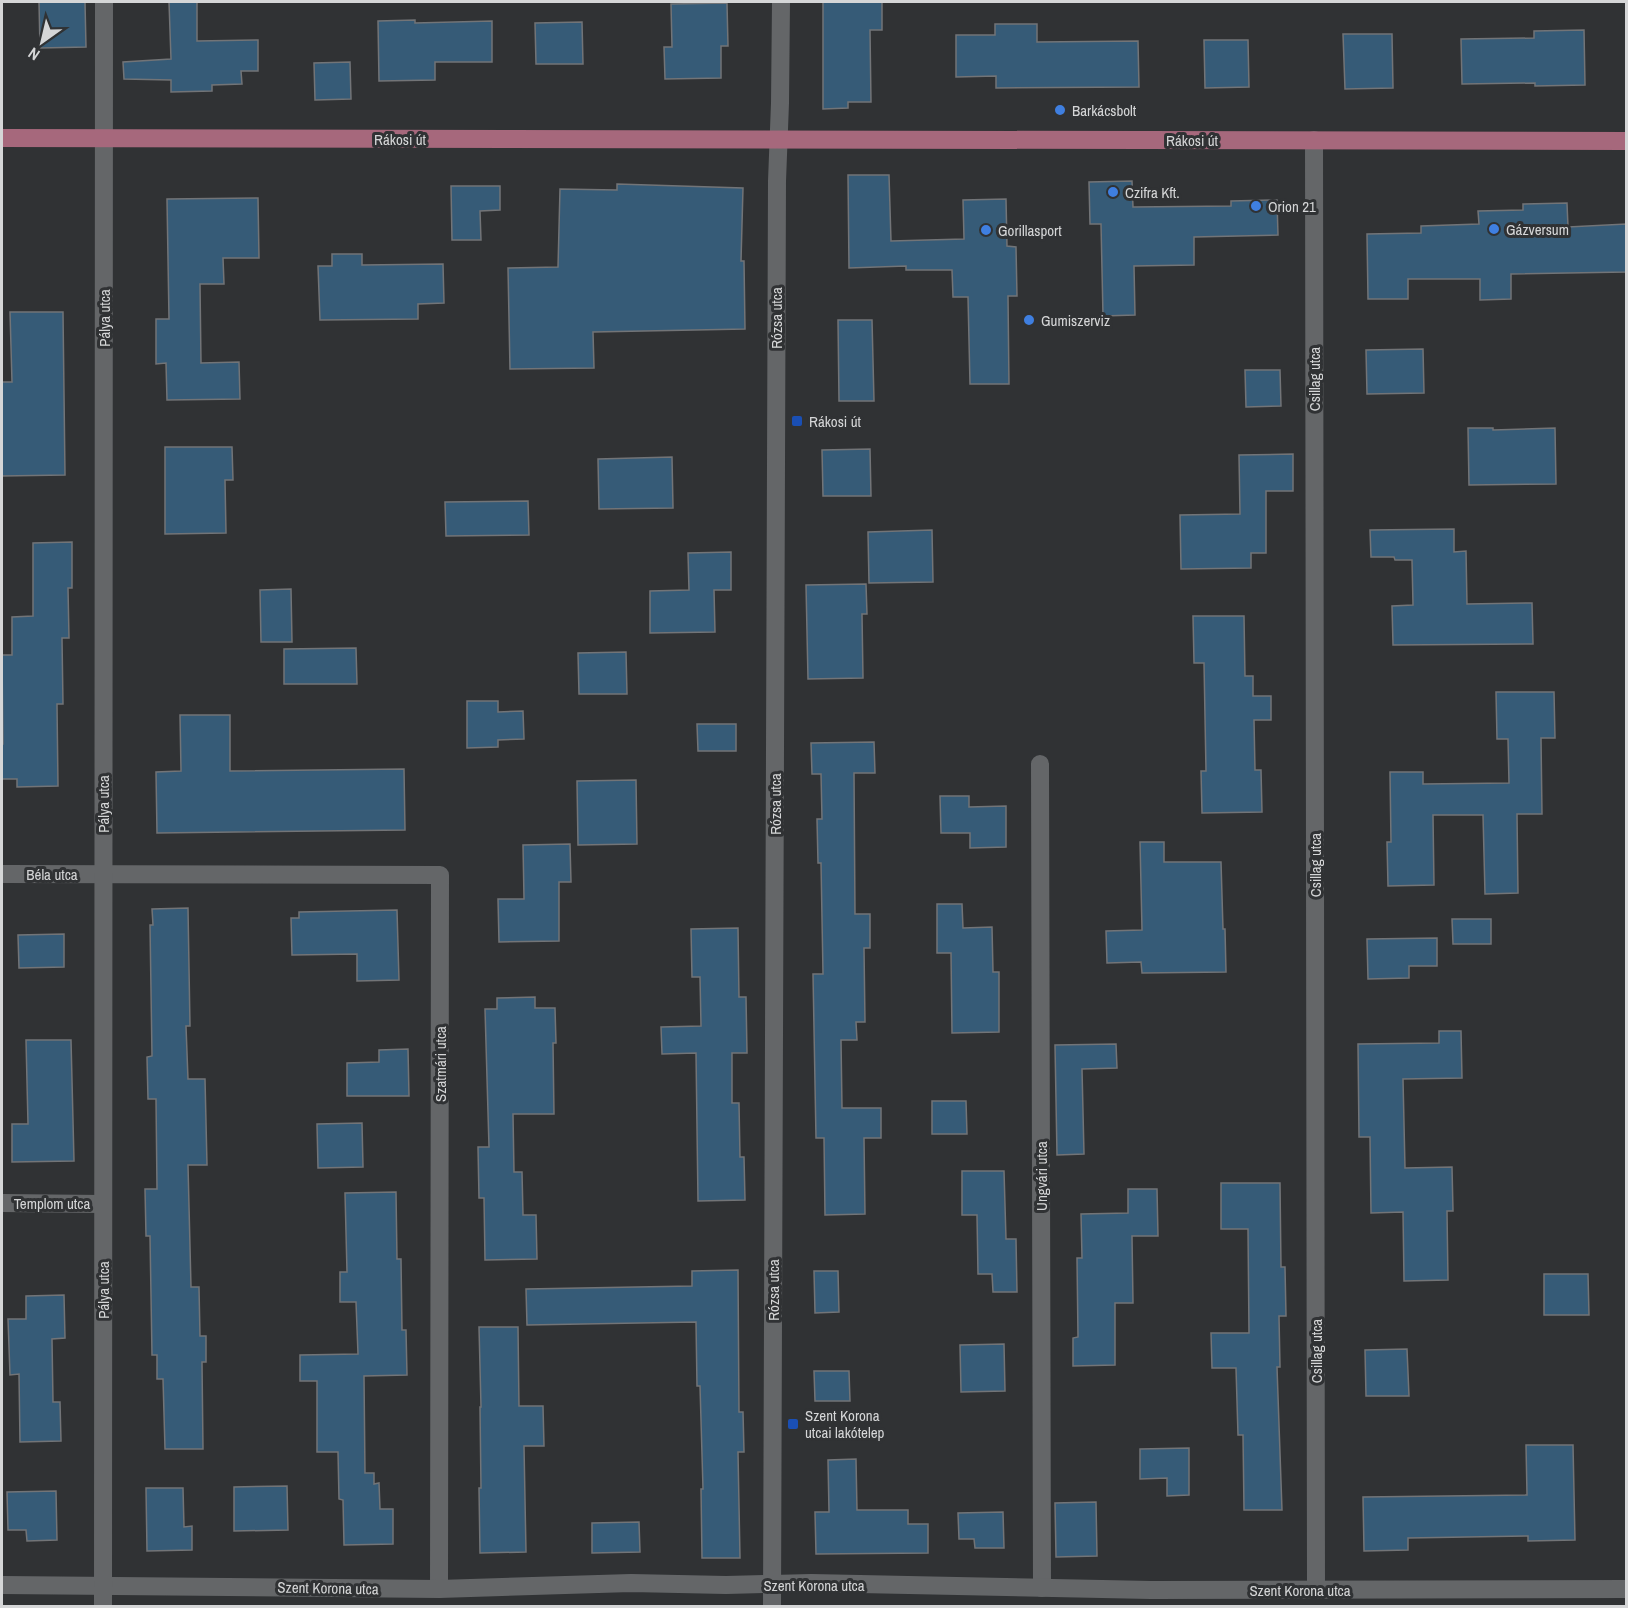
<svg xmlns="http://www.w3.org/2000/svg" width="1628" height="1608" font-family="'Archivo Narrow',sans-serif">
<rect width="100%" height="100%" fill="#303234"/>
<!-- building -->
<g fill="#365b77" stroke="#727477" stroke-width="1.5">
<path d="M39,2H85L86,47L40,48Z"/>
<path d="M169,2H197V41L258,40V71H241L242,84L212,85V91L171,92V80L124,79L123,62L171,59Z"/>
<path d="M823,2H882V30H870L871,102H848V108L823,109Z"/>
<path d="M727,3L728,46H721V78L665,79L664,47H672L671,4Z"/>
<path d="M415,20V23L492,21V62H435V80L379,81L378,21Z"/>
<path d="M582,22L583,64H536L535,23Z"/>
<path d="M995,24H1037V42L1138,41L1139,87L996,88V76L956,77V35H995Z"/>
<path d="M1584,30L1585,85L1535,86V83L1462,84L1461,39L1534,38V31Z"/>
<path d="M1343,34H1392L1393,88L1345,89Z"/>
<path d="M1204,40H1248L1249,87L1205,88Z"/>
<path d="M350,62L351,99L315,100L314,63Z"/>
<path d="M848,175H889L891,241L964,239L963,200L1006,199L1007,246L1016,247L1017,296H1008L1009,384H970L968,297H953L952,270H906V266L849,268Z"/>
<path d="M1132,181L1133,207L1231,206V201L1277,200L1278,235L1194,237V265L1134,266L1135,315L1103,316L1101,224H1090L1089,182Z"/>
<path d="M617,184L743,188L741,261H744L745,329L593,332L594,368L510,369L508,268L558,267L560,189L617,190Z"/>
<path d="M451,186H500V210L480,211L481,240H452Z"/>
<path d="M258,198L259,258H223L224,284H200L201,363L239,362L240,399L167,400L166,363L156,364V319H169L167,199Z"/>
<path d="M1567,203L1568,227L1626,224V272L1511,274V299L1480,300V279H1408V299H1368L1367,234L1421,233V226L1479,224L1478,211L1523,210V204Z"/>
<path d="M332,254H362V265L443,264L444,303L418,304V319L320,320L318,266H332Z"/>
<path d="M10,312H63L65,475L2,476V382H12Z"/>
<path d="M838,320H872L874,401H839Z"/>
<path d="M1423,349L1424,393L1367,394L1366,350Z"/>
<path d="M1245,370H1280L1281,406L1246,407Z"/>
<path d="M1468,428H1493V430L1555,428L1556,484L1469,485Z"/>
<path d="M165,447H232L233,480H225L226,533L165,534Z"/>
<path d="M870,449L871,496H823L822,450Z"/>
<path d="M1293,454V491H1266V553H1251V568L1181,569L1180,515L1240,514L1239,455Z"/>
<path d="M672,457L673,508L599,509L598,459Z"/>
<path d="M528,501L529,535L446,536L445,502Z"/>
<path d="M1454,529V552L1466,551L1467,604L1532,603L1533,644L1393,645L1392,606L1413,605L1412,560H1395L1394,557H1371L1370,530Z"/>
<path d="M932,530L933,582L869,583L868,532Z"/>
<path d="M72,542V588H68L69,638H62L63,704H57L58,786L17,787V779H2V744H3L2,655H12V617L33,616V543Z"/>
<path d="M731,552V590H714L715,632L650,633V591L689,590L688,553Z"/>
<path d="M866,584L867,614H862L863,678L808,679L806,585Z"/>
<path d="M291,589L292,642H261L260,590Z"/>
<path d="M1193,616H1244L1245,676H1253V696H1271V720H1254L1255,770H1261L1262,812L1202,813L1201,771H1206L1204,663H1194Z"/>
<path d="M356,648L357,684H284V649Z"/>
<path d="M626,652L627,694H579L578,653Z"/>
<path d="M1496,692H1554L1555,738H1541L1542,814H1517L1518,893L1485,894L1483,815H1433L1434,885L1388,886L1387,842H1391L1390,772H1423V784L1509,783L1508,739H1497Z"/>
<path d="M467,701H498V712L523,711L524,739L498,740V747L467,748Z"/>
<path d="M180,715H230V771L404,769L405,830L157,833L156,772L181,771Z"/>
<path d="M697,724H736V751H698Z"/>
<path d="M874,742L875,773H854L855,914H870V948H864L865,1022H856L857,1040H841L842,1108H881V1138H864L865,1214L825,1215L824,1138H816L813,974H823L821,863H818L817,819H822L821,774H812L811,743Z"/>
<path d="M636,780L637,844L578,845L577,781Z"/>
<path d="M940,796H969V807L1006,806V847L970,848V833H941Z"/>
<path d="M1140,842H1164V862H1221L1223,929H1225L1226,972L1142,973L1141,962L1107,963L1106,931L1142,930Z"/>
<path d="M570,844L571,882H559V941L499,942L498,899H524L523,845Z"/>
<path d="M937,904H962L963,928L992,927L993,972H999V1032L952,1033L951,953H937Z"/>
<path d="M188,908L190,1026H186L188,1079H205L207,1165H188L191,1287H199L200,1336H206V1362H202L203,1449H165L163,1379H157V1355H152L150,1236H146L145,1189H157L156,1099H148L147,1057L152,1056L150,925H153L152,909Z"/>
<path d="M397,910L399,980L357,981V954L292,955L291,918H299V912Z"/>
<path d="M1452,919H1491V944H1453Z"/>
<path d="M738,928L739,997H746L747,1053H732V1103H739L740,1157H744L745,1200L698,1201L696,1053L662,1054L661,1027L701,1026L700,977H692L691,929Z"/>
<path d="M64,934V967L19,968L18,935Z"/>
<path d="M1437,938V966H1409V978L1368,979L1367,939Z"/>
<path d="M535,997V1008H555L556,1043H553L554,1114H513L514,1172H522L523,1215H536L537,1259L485,1260L484,1198H479L478,1147H489L485,1009H497V998Z"/>
<path d="M1439,1031H1461L1462,1078L1403,1079L1405,1168L1452,1167L1453,1211H1447L1448,1280L1404,1281L1403,1212L1371,1213L1370,1137H1359L1358,1044L1439,1043Z"/>
<path d="M26,1040H71L74,1161L12,1162V1124H28Z"/>
<path d="M1116,1044L1117,1068L1082,1069L1084,1154L1057,1155L1055,1045Z"/>
<path d="M408,1049L409,1096H347V1063L379,1062V1050Z"/>
<path d="M932,1101H966L967,1134H932Z"/>
<path d="M362,1123L363,1167L318,1168L317,1124Z"/>
<path d="M962,1171H1004L1006,1239H1016L1017,1292H993L992,1274H978L977,1215H962Z"/>
<path d="M1221,1183H1280L1281,1267H1285L1286,1316H1279L1280,1367H1277L1282,1510H1244L1243,1435H1238L1236,1368H1212L1211,1333H1249L1248,1229H1221Z"/>
<path d="M1128,1189H1157L1158,1236H1132L1133,1303H1115V1365L1073,1366V1338L1078,1337L1077,1258H1082L1081,1214L1128,1213Z"/>
<path d="M396,1192L397,1259H401L402,1330H406L407,1375L364,1376L365,1473H374V1484L379,1483L380,1509H393V1544L344,1545L343,1500L339,1499L338,1452H317V1381H300V1355L358,1354L356,1302H340V1272H347L345,1193Z"/>
<path d="M738,1270L739,1412H743L744,1452H738L740,1558H702L701,1489H703L700,1386H697L696,1322L527,1325L526,1289L692,1286V1271Z"/>
<path d="M814,1271H838L839,1312L815,1313Z"/>
<path d="M1544,1274H1588L1589,1315H1544Z"/>
<path d="M64,1295L65,1338L52,1339L53,1402H60L61,1441L20,1442L19,1374L10,1375L8,1319H26V1296Z"/>
<path d="M479,1327H518L519,1406H543L544,1446H524L526,1552L480,1553L479,1488H481L480,1407H481Z"/>
<path d="M1004,1344L1005,1391L961,1392L960,1345Z"/>
<path d="M1407,1349L1409,1396H1366L1365,1350Z"/>
<path d="M814,1371H849L850,1401H815Z"/>
<path d="M1526,1445H1573L1575,1540L1528,1541V1536L1408,1538V1550L1364,1551L1363,1497L1527,1495Z"/>
<path d="M1189,1448V1495L1167,1496V1478L1140,1479V1449Z"/>
<path d="M856,1459L857,1510H908V1524H928V1553L816,1554L815,1512H829L828,1460Z"/>
<path d="M287,1486L288,1530L234,1531V1487Z"/>
<path d="M146,1488H183L184,1527L192,1526V1550L147,1551Z"/>
<path d="M56,1491L57,1540L27,1541L26,1530H8L7,1492Z"/>
<path d="M1096,1502L1097,1556L1056,1557L1055,1503Z"/>
<path d="M1003,1512L1004,1548H975L974,1539H959L958,1513Z"/>
<path d="M639,1522L640,1552L592,1553V1523Z"/>
</g>
<g fill="none" stroke-linecap="round" stroke-linejoin="round">
<!-- minor -->
<g stroke="#646668" stroke-width="18">
<path d="M1314,140L1316,1590"/>
<path d="M1040,764L1042,1588"/>
<path d="M2,874L440,875L439,1589"/>
<path d="M2,1203L103,1204"/>
<path d="M2,1585L439,1589L631,1583L726,1585L811,1583L1151,1590L1626,1589"/>
<path d="M103,1606L104,2"/>
<path d="M772,1606L777,181L780,103L781,2"/>
</g>
<!-- major -->
<path stroke="#a6687c" stroke-width="18" d="M2,138L1626,141"/>
</g>
<!-- markers -->
<g fill="#3f7fe0" stroke="#303234" stroke-width="2">
<circle cx="1060" cy="110" r="6"/>
<circle cx="1113" cy="192" r="6"/>
<circle cx="1256" cy="206" r="6"/>
<circle cx="1494" cy="229" r="6"/>
<circle cx="986" cy="230" r="6"/>
<circle cx="1029" cy="320" r="6"/>
</g>
<g fill="#1a4fb4" stroke="#303234" stroke-width="2">
<rect x="791" y="415" width="12" height="12" rx="3"/>
<rect x="787" y="1418" width="12" height="12" rx="3"/>
</g>
<g text-anchor="middle" dominant-baseline="central" stroke-width="6" stroke-linejoin="round" paint-order="stroke">
<!-- poi labels -->
<g font-size="15" fill="#d5d6d7" stroke="#303234" text-anchor="start">
<text x="1072" y="110">Barkácsbolt</text>
<text x="1125" y="192">Czifra Kft.</text>
<text x="1268" y="206">Orion 21</text>
<text x="1506" y="229">Gázversum</text>
<text x="998" y="230">Gorillasport</text>
<text x="1041" y="320">Gumiszerviz</text>
<text x="809" y="421">Rákosi út</text>
<text x="805" y="1415">Szent Korona<tspan x="805" dy="17">utcai lakótelep</tspan></text>
</g>
<!-- street labels -->
<g font-size="15" fill="#d5d6d7" stroke="#303234">
<text x="400" y="139">Rákosi út</text>
<text x="1192" y="140">Rákosi út</text>
<text transform="translate(104 318) rotate(-90)">Pálya utca</text>
<text transform="translate(776 318) rotate(-90)">Rózsa utca</text>
<text transform="translate(1314 379) rotate(-90)">Csillag utca</text>
<text transform="translate(103 804) rotate(-90)">Pálya utca</text>
<text transform="translate(775 804) rotate(-90)">Rózsa utca</text>
<text transform="translate(1315 865) rotate(-90)">Csillag utca</text>
<text x="52" y="874">Béla utca</text>
<text transform="translate(440 1064) rotate(-90)">Szatmári utca</text>
<text transform="translate(1041 1176) rotate(-90)">Ungvári utca</text>
<text x="52" y="1203">Templom utca</text>
<text transform="translate(103 1290) rotate(-90)">Pálya utca</text>
<text transform="translate(773 1290) rotate(-90)">Rózsa utca</text>
<text transform="translate(1316 1351) rotate(-90)">Csillag utca</text>
<text x="814" y="1585">Szent Korona utca</text>
<text transform="translate(328 1588) rotate(1)">Szent Korona utca</text>
<text x="1300" y="1590">Szent Korona utca</text>
</g>
</g>
<!-- border -->
<rect width="1628" height="1608" fill="none" stroke="#d5d6d7" stroke-width="6"/>
<!-- north arrow -->
<g transform="translate(42 42) rotate(214)" stroke="#303234" stroke-width="4.5" paint-order="stroke">
<path d="M0-4.5L10 22L0 15L-10 22Z" fill="#d5d6d7"/>
<text y="-9" font-size="16" font-weight="bold" text-anchor="middle" fill="#d5d6d7">N</text>
</g>
</svg>
